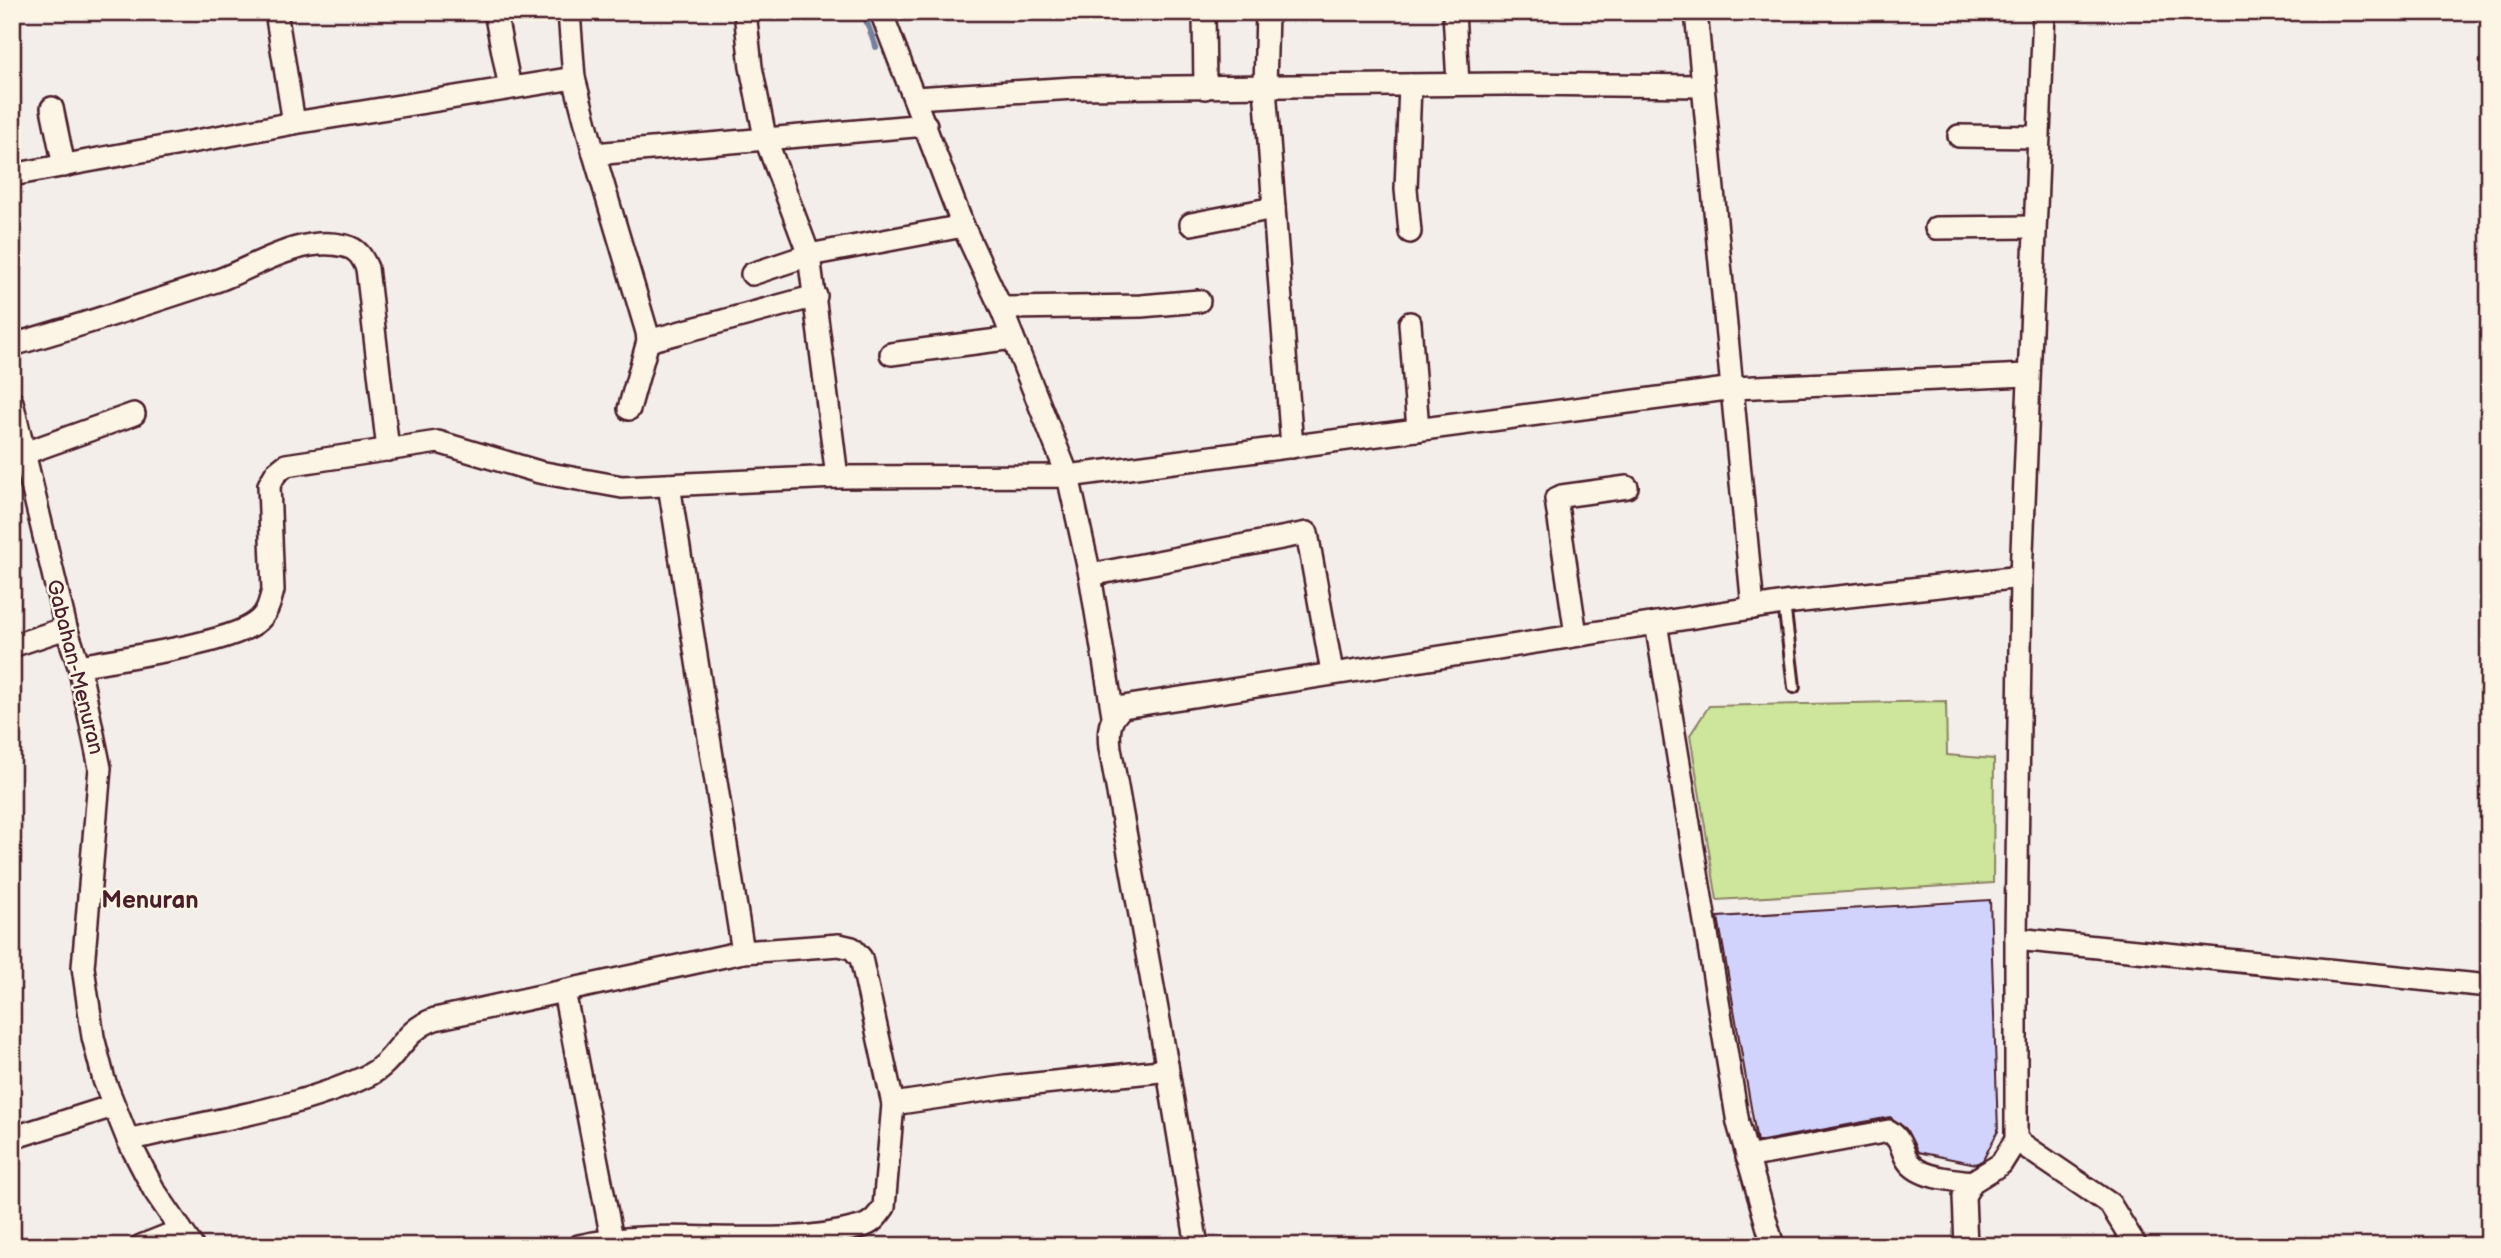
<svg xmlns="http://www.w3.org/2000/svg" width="2501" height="1258" font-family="'Balsamiq Sans',sans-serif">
<rect width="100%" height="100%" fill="#f4eeea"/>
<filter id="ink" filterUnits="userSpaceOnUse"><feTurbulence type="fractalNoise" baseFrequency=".0143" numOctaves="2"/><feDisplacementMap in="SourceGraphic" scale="14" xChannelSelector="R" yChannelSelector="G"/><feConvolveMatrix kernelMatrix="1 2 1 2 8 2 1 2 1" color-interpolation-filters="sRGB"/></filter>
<g filter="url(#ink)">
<!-- green -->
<path fill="#cde69c" stroke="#8c8264" stroke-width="2" d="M1946,701L1947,755L1994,759L1993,883L1717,900L1690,735L1709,706Z"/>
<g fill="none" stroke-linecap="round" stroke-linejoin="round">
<!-- stream -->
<path stroke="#75809f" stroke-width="6" d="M863,12L876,47"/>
</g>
<!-- building -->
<path fill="#d2d3fc" stroke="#4a1f2b" stroke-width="2" d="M1990,900L1998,1131L1983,1160L1976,1164L1918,1152L1906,1129L1890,1117L1757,1142L1718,917Z"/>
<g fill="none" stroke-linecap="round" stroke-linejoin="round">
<!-- lane casing -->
<g stroke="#4a1f2b" stroke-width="16">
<path id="lane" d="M1784,603L1794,687"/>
</g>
<!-- street casing -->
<g stroke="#4a1f2b" stroke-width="26">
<g id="street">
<path d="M276,12L294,123"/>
<path d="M495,12L510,88"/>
<path d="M569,12L574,78"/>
<path d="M745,12L751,67L765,137L809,255L837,477"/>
<path d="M881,12L963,226L1001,308L1068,476L1734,388L2027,375"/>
<path d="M1204,12L1205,88"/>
<path d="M1267,12L1265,88L1292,447"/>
<path d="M1454,12L1458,84"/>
<path d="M1696,12L1753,608"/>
<path d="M2044,12L2021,577L2016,939L2489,986"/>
<path d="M1410,85L1406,189L1410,232"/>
<path d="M915,98L1074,88L1507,84L1703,86"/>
<path d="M52,108L64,166"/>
<path d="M1959,136L2038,137"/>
<path d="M594,154L647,332L648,341L629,409"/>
<path d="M12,175L294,123L574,78L594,154L926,125"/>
<path d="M1191,224L1274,208"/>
<path d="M1936,228L2034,227"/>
<path d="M752,274L809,255L963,226"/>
<path d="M1001,308L1141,306L1199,301"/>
<path d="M1410,323L1418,430"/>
<path d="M648,341L816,296"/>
<path d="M12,345C80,326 146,304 213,282C255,268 298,235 345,246C358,249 362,257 367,268L388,450"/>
<path d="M891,354L1013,338"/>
<path d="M12,402L66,628L79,666L100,768L83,967L93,1037L104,1080L128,1140L154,1190L192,1246"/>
<path d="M25,453L134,414"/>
<path d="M669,485L743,952"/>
<path d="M1090,575L1307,533L1332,672"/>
<path d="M1656,623L1738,1123L1773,1246"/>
<path d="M1576,635L1556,499L1562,496L1627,487"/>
<path d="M12,646L66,628"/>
<path d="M79,666C118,658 234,644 259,620C268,612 270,601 273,590L269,485L276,473L286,465L438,442L539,472L622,487L837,477L1068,476L1090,575L1113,715"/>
<path d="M564,991L612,1239"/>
<path d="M1167,1065L1197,1246"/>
<path d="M12,1138L113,1106"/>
<path d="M128,1140C203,1122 298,1109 367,1076C397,1062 401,1031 435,1019L743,952L839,945L852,948L861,958L893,1104"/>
<path d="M2016,1140L2110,1204L2136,1246"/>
<path d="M1747,1157L1889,1131C1900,1138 1901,1147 1906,1158C1917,1179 1952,1179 1972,1182"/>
<path d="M141,1246L181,1230"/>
<path d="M579,1246C671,1225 769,1252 860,1227C872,1224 877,1217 884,1207L893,1104L1006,1087L1160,1071L1167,1065L1110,748C1108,730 1109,719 1123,707L1784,603L2021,577"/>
<path d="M1966,1246L1964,1196L1972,1182L2001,1164L2016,1140V939"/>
</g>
</g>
<!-- lane -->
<use href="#lane" stroke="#fcf5e5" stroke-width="10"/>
<!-- street -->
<use href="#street" stroke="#fcf5e5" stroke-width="21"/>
</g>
</g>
<g text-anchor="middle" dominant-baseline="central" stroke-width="5" stroke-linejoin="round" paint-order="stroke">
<!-- street labels -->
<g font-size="21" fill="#4a1f2b" stroke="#fcf5e5">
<text transform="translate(75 667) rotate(76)">Gabahan-Menuran</text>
</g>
<!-- quarter labels -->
<g font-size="24" font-weight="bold" fill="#4a1f2b" stroke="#fcf5e5">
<text x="150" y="900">Menuran</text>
</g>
</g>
<!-- margin -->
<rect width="2501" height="1258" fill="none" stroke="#fcf5e5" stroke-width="42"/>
<rect x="21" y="21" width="2459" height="1216" fill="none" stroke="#4a1f2b" stroke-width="2.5" filter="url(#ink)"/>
</svg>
